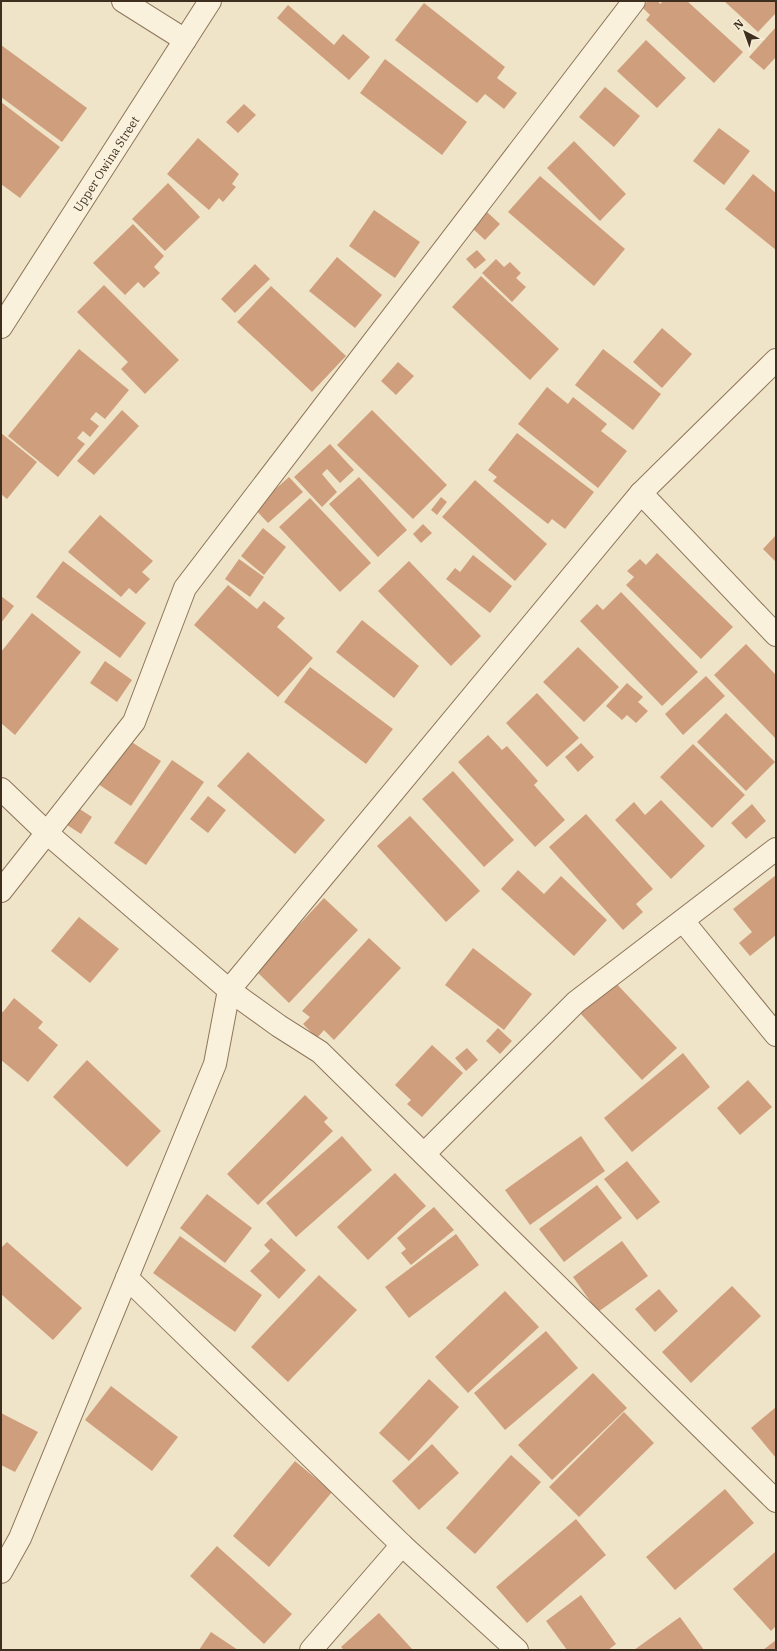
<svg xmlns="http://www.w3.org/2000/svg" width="777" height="1651" font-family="'IBM Plex Serif',serif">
<rect width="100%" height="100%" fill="#f0e4c8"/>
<!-- building -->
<g fill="#cf9f7d">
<path d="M648,1H658L660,4L663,1H687L743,52L714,83L646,20L650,15L642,7Z"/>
<path d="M724,1H776V13L758,32Z"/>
<path d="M424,3L505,67L497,78L517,93L504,109L485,94L477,103L395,40Z"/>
<path d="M288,5L334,45L343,34L370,57L349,80L277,18Z"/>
<path d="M776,27V57L764,70L749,57Z"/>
<path d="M646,40L686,78L657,108L617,71Z"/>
<path d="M1,45L87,108L62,142L1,97Z"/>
<path d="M385,59L467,122L442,155L360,93Z"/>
<path d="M605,87L640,116L614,147L579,117Z"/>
<path d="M1,102L60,147L20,198L1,184Z"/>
<path d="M244,104L256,115L238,133L226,122Z"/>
<path d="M719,128L750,151L724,185L693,161Z"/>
<path d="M198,138L239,174L232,184L236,187L223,202L219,198L209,210L167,174Z"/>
<path d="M574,141L626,194L600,221L547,168Z"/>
<path d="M753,174L776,193V250L725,209Z"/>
<path d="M540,176L625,249L594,286L508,212Z"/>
<path d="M168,183L200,217L165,251L132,219Z"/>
<path d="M374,210L420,242L395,278L349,246Z"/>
<path d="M487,212L500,224L485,240L472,228Z"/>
<path d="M133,224L164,256L154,267L160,273L144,288L138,282L125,295L93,263Z"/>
<path d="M477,250L486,260L475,269L466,259Z"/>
<path d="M337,257L382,295L355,328L309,291Z"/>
<path d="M496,259L504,267L510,262L521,273L516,278L526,287L512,302L482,273Z"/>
<path d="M255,264L270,279L235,313L221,299Z"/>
<path d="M481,276L559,349L530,380L452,307Z"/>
<path d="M104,285L179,360L145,394L121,369L128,362L77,312Z"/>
<path d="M271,286L346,356L312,392L237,322Z"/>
<path d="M662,328L692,354L662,388L633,362Z"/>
<path d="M79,349L129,390L105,419L96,412L90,419L99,426L90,437L83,431L77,438L85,444L58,477L8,436Z"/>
<path d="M603,349L661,394L633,430L575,385Z"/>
<path d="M398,362L414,376L396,395L381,381Z"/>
<path d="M547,387L568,404L573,397L607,424L601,431L627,451L598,488L518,424Z"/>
<path d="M122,410L139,426L94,475L77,461Z"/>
<path d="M372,410L447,485L413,519L337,445Z"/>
<path d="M1,433L37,462L7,499L1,494Z"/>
<path d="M517,433L594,492L565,529L552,519L548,524L493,481L497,477L488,470Z"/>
<path d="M330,444L354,470L340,483L327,469L322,474L337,492L322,507L294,477Z"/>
<path d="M289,477L303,492L268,523L254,508Z"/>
<path d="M359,477L407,530L378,557L329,504Z"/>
<path d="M475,480L547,544L515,581L442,517Z"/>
<path d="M441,497L447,502L437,515L431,510Z"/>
<path d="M310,498L371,563L340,592L279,527Z"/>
<path d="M100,515L153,561L142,572L150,579L136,594L129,588L121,597L68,552Z"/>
<path d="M423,524L432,533L421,543L413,534Z"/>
<path d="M263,528L286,547L264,575L241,556Z"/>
<path d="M776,535V562L763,549Z"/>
<path d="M657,553L733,627L701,659L626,585L634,577L627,571L640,559L646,565Z"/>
<path d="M473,555L512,586L490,613L446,579L455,568L460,572Z"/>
<path d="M239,559L264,577L250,597L225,579Z"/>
<path d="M63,561L146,623L120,658L36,597Z"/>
<path d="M409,561L481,636L451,666L378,591Z"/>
<path d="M228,585L257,609L264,601L285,618L277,627L313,658L278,697L194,625Z"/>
<path d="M621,592L698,672L662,706L580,621L597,604L603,610Z"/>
<path d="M1,596L14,606L1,623Z"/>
<path d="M32,613L81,652L15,735L1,723V652Z"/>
<path d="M362,620L419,666L394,698L336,652Z"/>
<path d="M746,644L776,675V739L714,675Z"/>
<path d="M578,647L619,687L584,722L543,682Z"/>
<path d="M105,661L132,680L117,702L90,683Z"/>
<path d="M310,667L393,729L366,764L284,702Z"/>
<path d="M706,676L725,696L683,735L665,714Z"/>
<path d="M627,683L643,697L638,702L648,711L636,723L627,715L622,720L606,706Z"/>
<path d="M537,693L579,738L547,767L506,723Z"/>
<path d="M726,713L775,762L746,791L697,742Z"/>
<path d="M488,735L502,750L507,746L538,781L534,785L565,820L535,847L458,762Z"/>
<path d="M127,739L161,761L131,806L98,784Z"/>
<path d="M581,743L594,757L578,772L565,757Z"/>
<path d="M693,744L745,795L712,828L660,777Z"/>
<path d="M248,752L325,820L295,854L217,786Z"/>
<path d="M172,760L204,782L146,865L114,843Z"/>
<path d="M453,771L514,840L484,867L422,799Z"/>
<path d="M208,796L226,810L208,833L190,819Z"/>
<path d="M661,800L705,846L671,879L615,820L634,802L645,815Z"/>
<path d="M752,804L766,821L746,839L731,823Z"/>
<path d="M75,806L92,817L81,834L64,823Z"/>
<path d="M586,814L653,889L636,904L643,912L623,930L549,847Z"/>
<path d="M410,816L480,891L446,922L377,846Z"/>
<path d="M518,870L544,894L561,876L607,920L574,956L501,889Z"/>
<path d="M776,875V935L750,956L739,943L752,932L733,909Z"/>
<path d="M324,898L358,930L289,1003L256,971Z"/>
<path d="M79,917L119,949L90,983L51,951Z"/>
<path d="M369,938L401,968L334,1040L324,1030L317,1038L303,1024L310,1017L302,1011Z"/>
<path d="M473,948L532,994L504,1030L445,985Z"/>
<path d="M614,981L677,1048L642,1080L580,1013Z"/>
<path d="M14,998L43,1022L38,1028L58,1045L28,1082L1,1060V1011L3,1012Z"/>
<path d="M498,1028L512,1041L500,1054L486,1041Z"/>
<path d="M432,1045L463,1073L422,1117L407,1104L411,1100L395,1085Z"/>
<path d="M467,1048L478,1060L466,1071L455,1058Z"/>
<path d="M683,1053L710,1087L632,1152L604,1118Z"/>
<path d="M87,1060L161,1131L127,1167L53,1097Z"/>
<path d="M748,1080L772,1107L740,1135L717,1108Z"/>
<path d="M305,1095L328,1118L324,1122L333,1131L258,1205L227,1174Z"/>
<path d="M342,1136L372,1170L296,1237L266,1203Z"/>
<path d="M581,1136L605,1171L530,1225L505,1190Z"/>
<path d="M627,1161L660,1202L637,1220L604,1179Z"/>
<path d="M395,1173L426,1206L368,1260L337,1227Z"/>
<path d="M597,1185L622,1218L564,1262L539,1229Z"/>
<path d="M207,1194L252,1228L225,1263L180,1228Z"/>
<path d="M434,1207L454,1230L411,1265L401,1253L406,1249L397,1238Z"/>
<path d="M456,1234L479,1265L409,1318L385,1287Z"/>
<path d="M180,1236L262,1295L235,1332L153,1273Z"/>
<path d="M271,1238L306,1270L279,1299L250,1271L270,1251L264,1245Z"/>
<path d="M622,1241L648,1276L598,1312L573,1277Z"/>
<path d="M7,1242L82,1308L53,1340L1,1294V1248Z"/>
<path d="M319,1275L357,1310L288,1382L251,1347Z"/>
<path d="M732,1286L761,1316L691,1383L662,1352Z"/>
<path d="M659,1289L678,1311L655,1332L635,1309Z"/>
<path d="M505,1291L539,1327L468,1393L435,1357Z"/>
<path d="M546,1331L578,1368L505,1430L474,1393Z"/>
<path d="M593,1373L627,1408L552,1480L518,1445Z"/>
<path d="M429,1379L459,1407L409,1461L379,1433Z"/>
<path d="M111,1386L178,1437L152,1471L85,1420Z"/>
<path d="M776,1407V1458L751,1428Z"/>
<path d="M624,1412L654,1443L579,1517L549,1487Z"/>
<path d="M1,1413L38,1432L15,1472L1,1465Z"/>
<path d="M432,1444L459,1473L419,1510L392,1481Z"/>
<path d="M511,1455L541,1482L475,1554L446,1528Z"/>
<path d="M295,1461L332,1492L269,1567L233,1536Z"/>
<path d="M725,1489L754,1523L675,1590L646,1557Z"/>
<path d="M576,1519L606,1555L527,1623L496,1587Z"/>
<path d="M217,1546L292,1614L264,1644L190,1576Z"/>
<path d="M775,1552L776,1626L771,1631L733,1589Z"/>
<path d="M581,1595L616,1644L608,1650H567L546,1621Z"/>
<path d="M379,1613L413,1650H344L341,1647Z"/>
<path d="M680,1617L704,1650H634Z"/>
<path d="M211,1632L238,1650H199Z"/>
<path d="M776,1640V1650H763Z"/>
</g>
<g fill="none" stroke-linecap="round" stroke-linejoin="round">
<!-- minor casing -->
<g stroke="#8d765c" stroke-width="24">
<g id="minor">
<path d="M123,1L185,40"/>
<path id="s1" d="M1,327L210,1"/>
<path d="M641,493L776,635"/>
<path d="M1,789L48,834L229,990L279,1026L320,1052L776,1501"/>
<path d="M1,891L134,722L185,588L634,1"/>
<path d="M683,921L776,1035"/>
<path d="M424,1154L576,1002L776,849"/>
<path d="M127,1278L402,1545L517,1650"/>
<path d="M1,1572L20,1538L215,1064L229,990L641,493L776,360"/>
<path d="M311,1650L402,1545"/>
</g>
</g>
<!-- minor -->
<use href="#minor" stroke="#faf1dc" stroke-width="22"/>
</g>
<g text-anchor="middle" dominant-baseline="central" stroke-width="3" stroke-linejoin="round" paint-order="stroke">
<!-- street labels -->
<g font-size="12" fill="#3d2e20" stroke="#f7eed8">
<text stroke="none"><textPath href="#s1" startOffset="194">Upper Owina Street</textPath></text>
</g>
</g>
<!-- border -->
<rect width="777" height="1651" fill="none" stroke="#3d2e20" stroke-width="4"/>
<!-- north arrow -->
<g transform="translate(745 32) rotate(319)" stroke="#f7eed8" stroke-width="3" paint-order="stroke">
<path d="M0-3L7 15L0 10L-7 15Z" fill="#3d2e20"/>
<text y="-6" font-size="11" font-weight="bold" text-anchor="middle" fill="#3d2e20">N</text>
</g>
</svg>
